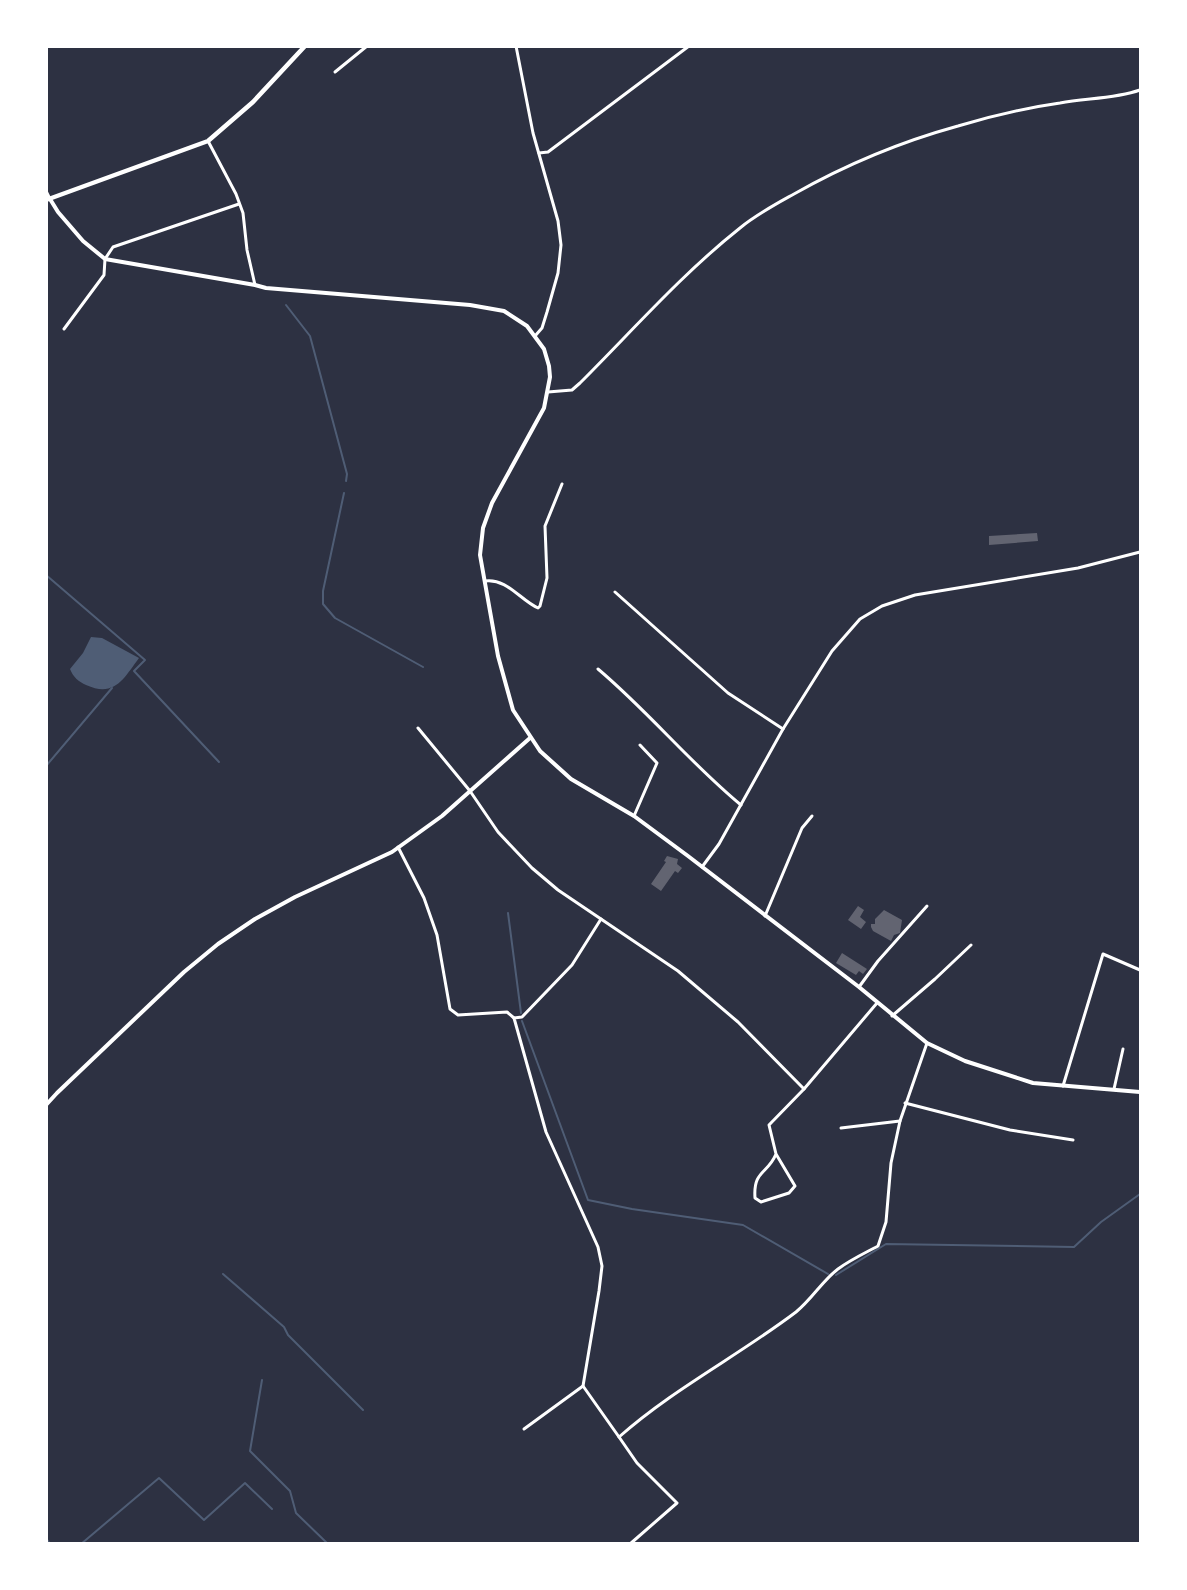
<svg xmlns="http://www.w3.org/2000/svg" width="1187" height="1590" font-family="Montserrat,sans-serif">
<rect width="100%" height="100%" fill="#2d3142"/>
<!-- water -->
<path fill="#4f5d75" d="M91,637L102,638L139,658C124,678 115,698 86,685C79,682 73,677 70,669L83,653Z"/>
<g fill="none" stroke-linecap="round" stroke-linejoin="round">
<!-- stream -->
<g stroke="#4f5d75" stroke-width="2">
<path d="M286,305L310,336L347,474L346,481"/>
<path d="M344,493L323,591V604L335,618L423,667"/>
<path d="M46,575L145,660L134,671L219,762"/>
<path d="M46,766L112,688"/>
<path d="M508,913L521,1013"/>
<path d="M522,1021L588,1200L632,1209L743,1225L828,1274"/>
<path d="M223,1274L284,1327L288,1335L363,1410"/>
<path d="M836,1275L886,1244L1074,1247L1101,1222L1140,1194"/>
<path d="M262,1380L250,1451L290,1491L296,1513L328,1544"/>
<path d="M46,1538L50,1544"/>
<path d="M81,1544L159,1478L204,1520L245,1483L272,1509"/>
</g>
</g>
<!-- building -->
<g fill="#626471">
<path d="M1037,533L1038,541L989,545V536Z"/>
<path d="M667,856L678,859L677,864L682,868L678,873L675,871L661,891L651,884L666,862L664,861Z"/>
<path d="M858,906L864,910L860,917L866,922L861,929L848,920Z"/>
<path d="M884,910L902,920L900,933L894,935L891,941L873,931L871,927V924H875V919Z"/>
<path d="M842,953L867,969L863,974L859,971L856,975L836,963Z"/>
</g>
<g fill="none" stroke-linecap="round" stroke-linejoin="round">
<!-- minor -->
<g stroke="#fff" stroke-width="3">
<path d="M516,46L533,133L558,221L561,245L558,273L547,312L542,328L535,336"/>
<path d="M335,72L367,46"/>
<path d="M208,141L236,194L243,213L247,250L255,285"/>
<path d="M539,153L548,152L689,46"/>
<path d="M46,191L50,199"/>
<path d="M64,329L104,275L105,259L113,247L239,204"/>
<path d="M548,392L572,390L580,383C633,330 682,274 740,228C757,214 776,204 794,194C847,164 900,142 958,126C991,116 1025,108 1060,103C1087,98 1114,99 1140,90"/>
<path d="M485,581C507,578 520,600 538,608L540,606L547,578L545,526L562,484"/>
<path d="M615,592L728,693L783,729"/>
<path d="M598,669C649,712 690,763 741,805"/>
<path d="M418,728L470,791L498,832L532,868L558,890L678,971L738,1022L804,1089"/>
<path d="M634,816L657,763L640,745"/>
<path d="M398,847L424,898L437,935L450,1009L458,1015L507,1012L514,1018"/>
<path d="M702,867L719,844L783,729L832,651L860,619L882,606L915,595L1078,568L1140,552"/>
<path d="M765,916L802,828L812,816"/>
<path d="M601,919L572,965L522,1017L514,1018L546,1132L598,1247L602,1266L599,1291L583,1386L619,1437"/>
<path d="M859,987L878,961L927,906"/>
<path d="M892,1016L935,979L971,945"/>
<path d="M1063,1086L1103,954L1140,970"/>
<path d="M1114,1089L1123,1049"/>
<path d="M905,1103L1010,1130L1073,1140"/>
<path d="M841,1128L900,1121"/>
<path d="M776,1154C768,1174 753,1170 755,1198L761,1202L789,1193L795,1186L776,1154L769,1125L804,1089L877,1003"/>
<path d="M524,1429L583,1386"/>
<path d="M630,1544L677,1503L637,1463L619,1437C673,1389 738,1356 796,1312C812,1299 823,1280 838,1269C850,1260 865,1253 878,1246L886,1222L891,1163L900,1121L927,1043"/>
</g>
<!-- tertiary -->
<g stroke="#fff" stroke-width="4">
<path d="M50,199L58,212L83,241L105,259L255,285L266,288L470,305L504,311L527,326L544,349L549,366L550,377L544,408L492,503L483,528L480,555L498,656L513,710L540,751L571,779L634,816L688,856L859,987L927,1043L965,1061L1033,1083L1140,1092"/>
<path d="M46,1105L57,1093L184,972L218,944L255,919L295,897L392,852L442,816L530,738"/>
</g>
<!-- secondary -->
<path stroke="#fff" stroke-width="4.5" d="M46,200L208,141L253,102L305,46"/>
</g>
<!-- border -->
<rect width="1187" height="1590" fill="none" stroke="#ffffff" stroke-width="96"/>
</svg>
